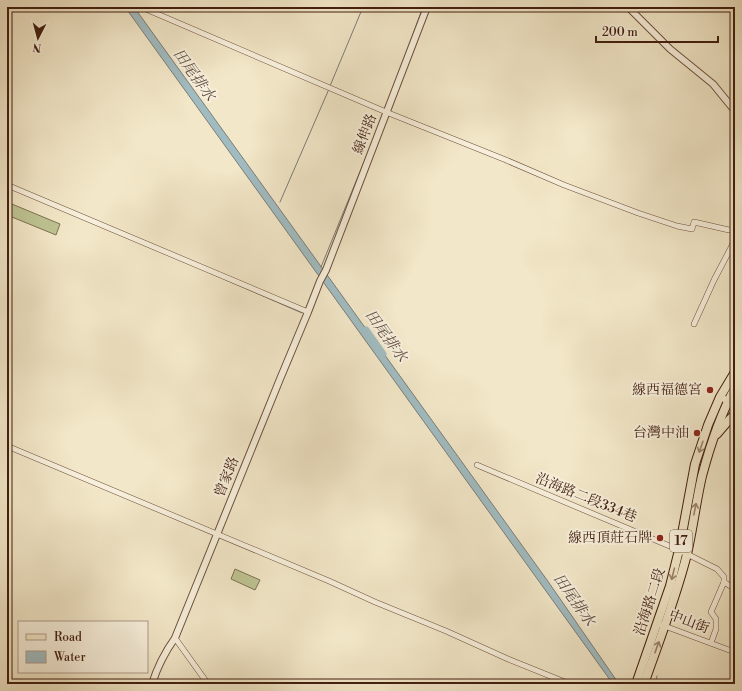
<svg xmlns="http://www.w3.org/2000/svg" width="742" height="691" font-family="'Libre Bodoni','Noto Serif TC',serif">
<rect width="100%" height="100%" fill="#f2e7c8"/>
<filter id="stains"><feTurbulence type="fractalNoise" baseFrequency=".005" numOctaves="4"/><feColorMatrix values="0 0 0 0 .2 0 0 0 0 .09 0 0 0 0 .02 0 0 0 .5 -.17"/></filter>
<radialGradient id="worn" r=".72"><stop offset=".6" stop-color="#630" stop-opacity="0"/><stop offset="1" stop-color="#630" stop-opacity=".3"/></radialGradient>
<!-- green -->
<g fill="#bec493" stroke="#807151">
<path d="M7,202L60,224L56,235L7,215Z"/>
<path d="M235,569L260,580L255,590L231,579Z"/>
</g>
<!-- water -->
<path fill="#a1bcc1" stroke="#7b7d7a" d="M125,7H134L547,580L619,684H613Z"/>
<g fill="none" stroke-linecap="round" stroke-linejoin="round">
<!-- stream -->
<g stroke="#7b7d7a" stroke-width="1">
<path d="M395,83L423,7"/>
<path d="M330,86L363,7"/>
<path d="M280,202L329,89"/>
<path d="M321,267L375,135"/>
<path d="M210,273L302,313"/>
<path d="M655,684L657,676"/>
</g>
<!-- river -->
<path stroke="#a1bcc1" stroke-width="7" d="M366,330L383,354"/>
<!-- minor casing -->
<g stroke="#6d503d" stroke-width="6">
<g id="minor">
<path d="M141,7L386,112L506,160L564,185L638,213L677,226L692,229L694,222L729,230"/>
<path d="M7,185L308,312"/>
<path d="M694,324L714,280L735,240"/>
<path d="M7,446L329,581L375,602L446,631L508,659L570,684"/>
<path d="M477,465L679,550L717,569L724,577V582"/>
<path d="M724,582L735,589"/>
<path d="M662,625L729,650L735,651"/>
<path d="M175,638L208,684"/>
<path d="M711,643L716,629V619L711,612L724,582"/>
</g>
</g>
<!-- tertiary casing -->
<g stroke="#6d503d" stroke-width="8">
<g id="tertiary">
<path d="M628,7L670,49L713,84L735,111"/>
<path d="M720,397L735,404"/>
<path d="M152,684C157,668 165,652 175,638L280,379L308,312L320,281L326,270L427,7"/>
</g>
</g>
<!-- primary casing -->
<g stroke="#411e0f" stroke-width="10">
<g id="primary">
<path d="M717,434L729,420L735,414"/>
<path d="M636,684L670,586L679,550L695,464L708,425L720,397L735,372"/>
<path d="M644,684C659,641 676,598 687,554C693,528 696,502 702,476C710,446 720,415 735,388"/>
</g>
</g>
<!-- minor -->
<use href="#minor" stroke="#f7efdb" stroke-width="5"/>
<!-- tertiary -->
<use href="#tertiary" stroke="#f7efdb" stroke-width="6"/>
<!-- primary -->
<use href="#primary" stroke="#f2e7c8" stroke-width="8"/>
</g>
<!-- one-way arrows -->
<defs><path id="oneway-shaft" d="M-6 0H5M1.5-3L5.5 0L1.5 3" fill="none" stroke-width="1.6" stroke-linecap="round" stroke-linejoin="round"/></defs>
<g stroke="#9a826c">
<use href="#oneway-shaft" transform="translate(701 447) rotate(109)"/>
<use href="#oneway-shaft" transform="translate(695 509) rotate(-79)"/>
<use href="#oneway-shaft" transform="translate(673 574) rotate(104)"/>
<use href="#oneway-shaft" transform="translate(657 647) rotate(-70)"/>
</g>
<!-- markers -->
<g fill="#8f2418" stroke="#f7efdb" stroke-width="1.5">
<circle cx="710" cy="390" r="4"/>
<circle cx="697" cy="433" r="4"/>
<circle cx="660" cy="538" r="4"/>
</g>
<g text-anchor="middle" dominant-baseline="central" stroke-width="4" stroke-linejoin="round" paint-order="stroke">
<!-- shield labels -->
<rect fill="#f7efdb" stroke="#785d4c" stroke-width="1" x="670" y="530" width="22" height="22" rx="3"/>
<g font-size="13" font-weight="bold" fill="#411e0f">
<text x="681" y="541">17</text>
</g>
<!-- street labels -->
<g font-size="14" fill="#411e0f" stroke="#f7efdb">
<text transform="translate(365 134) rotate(-69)">線伸路</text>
<text transform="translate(227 477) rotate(-68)">曾家路</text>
<text transform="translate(586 498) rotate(22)">沿海路二段334巷</text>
<text transform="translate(650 602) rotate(-72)">沿海路二段</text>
<text transform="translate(689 622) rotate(21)">中山街</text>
</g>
<!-- poi labels -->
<g font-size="14" fill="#411e0f" stroke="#f7efdb" text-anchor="end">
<text x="702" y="390">線西福德宮</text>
<text x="689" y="433">台灣中油</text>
<text x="652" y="538">線西頂莊石牌</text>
</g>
<!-- water labels -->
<g font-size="15" font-style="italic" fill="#5e4d44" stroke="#f7efdb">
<text transform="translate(194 75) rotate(54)">田尾排水</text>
<text transform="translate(386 336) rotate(54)">田尾排水</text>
<text transform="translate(574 600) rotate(55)">田尾排水</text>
</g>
</g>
<!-- margin -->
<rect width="742" height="691" fill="none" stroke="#f2e7c8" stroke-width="24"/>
<rect x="8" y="8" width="726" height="675" fill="none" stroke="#411e0f" stroke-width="2"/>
<rect x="12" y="12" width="718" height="667" fill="none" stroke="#411e0f"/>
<!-- legend -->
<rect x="18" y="621" width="130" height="52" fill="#f7efdb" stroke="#ae9b89"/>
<rect x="26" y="634" width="20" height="6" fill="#f2e7c8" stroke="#ae9b89"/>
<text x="54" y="641" font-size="12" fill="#411e0f">Road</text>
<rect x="26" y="651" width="20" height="12" fill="#a1bcc1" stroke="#ae9b89"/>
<text x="54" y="661" font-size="12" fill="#411e0f">Water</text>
<!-- north arrow -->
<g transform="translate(38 38) rotate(186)" stroke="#f7efdb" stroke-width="3" paint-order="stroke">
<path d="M0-3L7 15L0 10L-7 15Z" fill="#411e0f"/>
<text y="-6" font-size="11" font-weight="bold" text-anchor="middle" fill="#411e0f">N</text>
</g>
<!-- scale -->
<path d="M596 36v6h122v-6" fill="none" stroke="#411e0f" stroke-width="2"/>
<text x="602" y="36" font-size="12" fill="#411e0f" stroke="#f7efdb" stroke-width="3" paint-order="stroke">200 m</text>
<rect width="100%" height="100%" filter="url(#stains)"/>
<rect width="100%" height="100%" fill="url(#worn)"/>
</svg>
